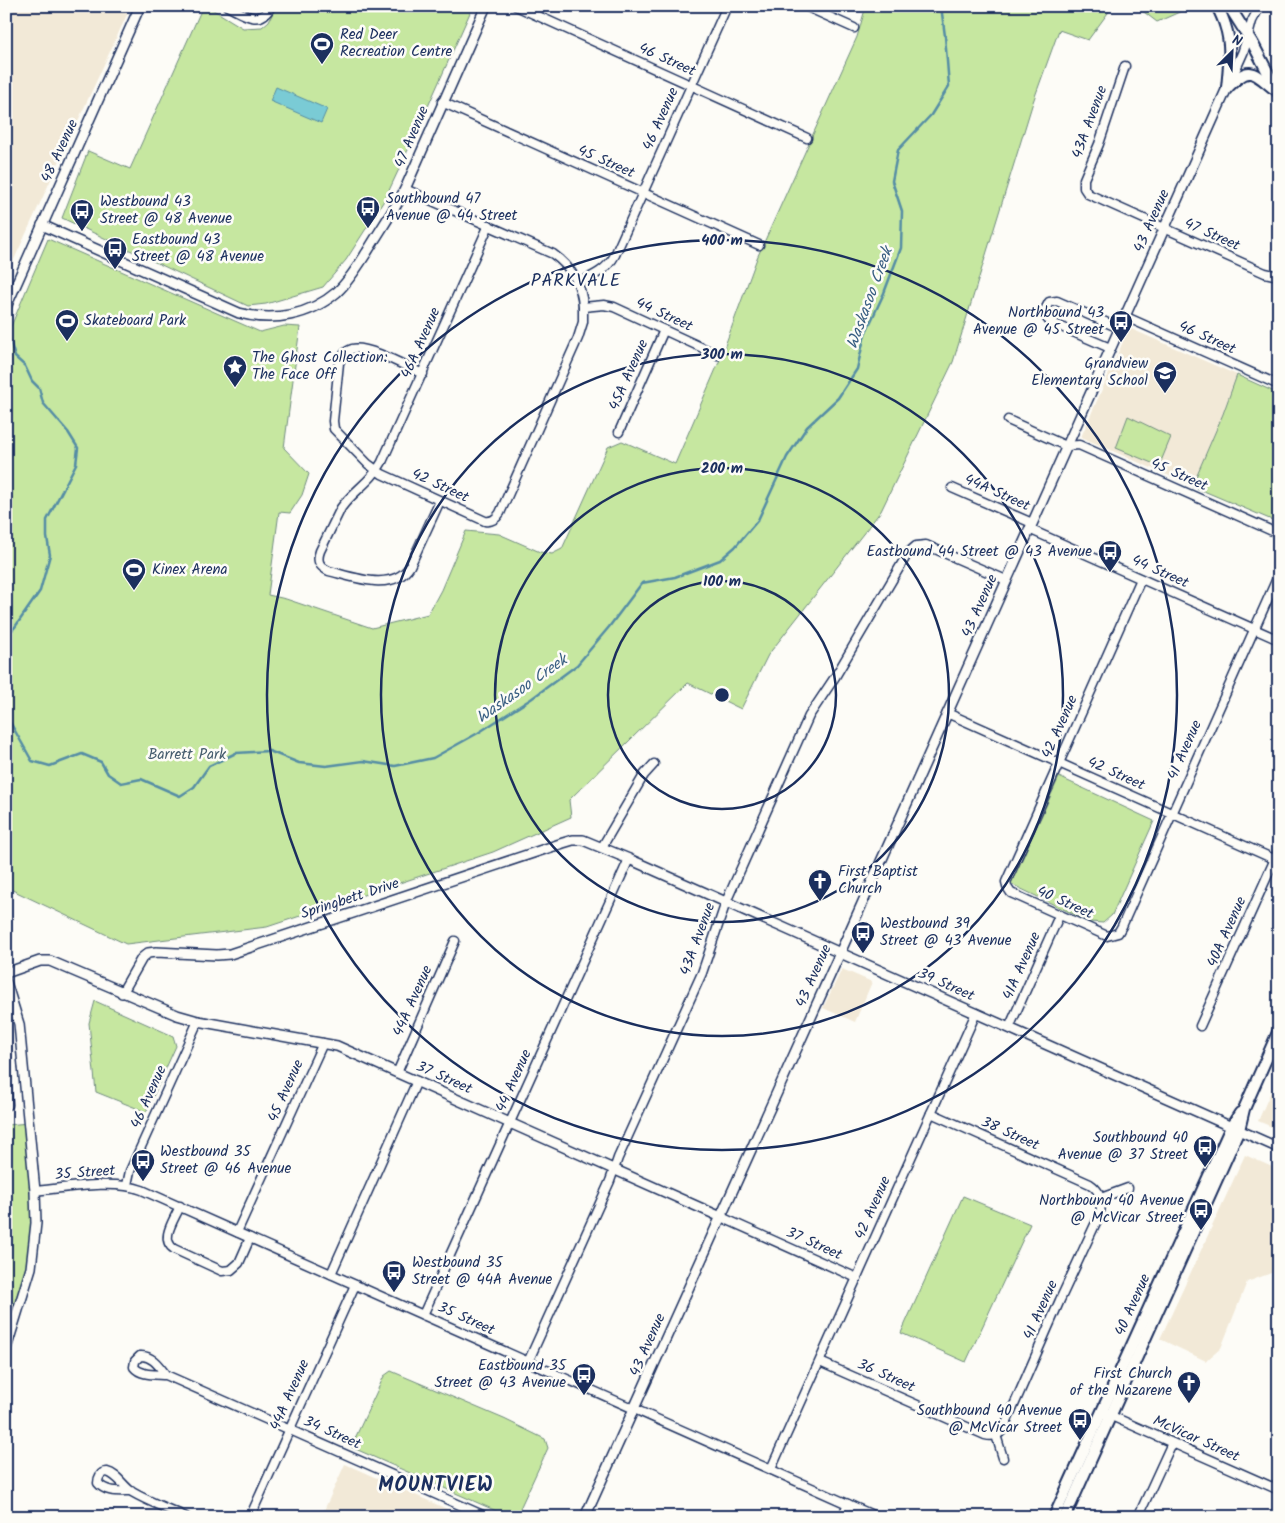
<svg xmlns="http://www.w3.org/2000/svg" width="1285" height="1523" font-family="Kalam,sans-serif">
<rect width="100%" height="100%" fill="#fdfcf7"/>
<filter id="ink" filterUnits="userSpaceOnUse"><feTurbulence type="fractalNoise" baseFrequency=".02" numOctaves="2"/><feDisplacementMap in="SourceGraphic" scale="10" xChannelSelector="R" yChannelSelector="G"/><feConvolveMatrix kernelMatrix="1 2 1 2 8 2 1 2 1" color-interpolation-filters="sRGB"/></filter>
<g filter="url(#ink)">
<!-- built -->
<g fill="#f2e9d7">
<path d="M6,6H131L6,277Z"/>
<path d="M1129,328L1237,375L1223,414L1192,486L1081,437Z"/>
<path d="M842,969L872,982L855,1022L823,1008Z"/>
<path d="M1279,1073V1130L1258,1121Z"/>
<path d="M1245,1155L1279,1170V1270L1247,1282L1221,1348L1206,1361L1160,1339Z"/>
<path d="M345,1464L465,1517H321Z"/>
</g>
<!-- green -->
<g fill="#c6e7a0" stroke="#708b7f">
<path d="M203,6H207L243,28L262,27L269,21L276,6H473L421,122L385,199L346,260L323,287L266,304L248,306L62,218L88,151L130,169Z"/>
<path d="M866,6H1113L1088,40L1059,30L1033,102L953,362L881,511L768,655L741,709L688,683L569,800L571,817L493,852L267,927L126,944L6,887V338L48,239L260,332L284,326L300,327L284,448L309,474L302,495L290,513L279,512L268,595L286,599L372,628L428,614L441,590L466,531L499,534L540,552L552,554L562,549L608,447L622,441L675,464L719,362L757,258L857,37Z"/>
<path d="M1136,6H1193L1157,22Z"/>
<path d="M1237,375L1279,394V523L1192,486L1223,414Z"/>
<path d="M1128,416L1171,437L1159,466L1116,448Z"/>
<path d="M1059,777L1154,821L1112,915L1103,923L1090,922L1011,884Z"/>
<path d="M95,1001L173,1036L176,1046L146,1112L96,1092L89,1023Z"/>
<path d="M29,1123L36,1235L6,1349V1125Z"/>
<path d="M963,1196L1030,1224L966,1362L901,1333Z"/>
<path d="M391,1371L504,1419L545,1439L548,1448L516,1517H510L351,1447L384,1376Z"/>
</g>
<!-- water -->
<path fill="#7acbd5" stroke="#548da5" d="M276,87L327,109L321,123L270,101Z"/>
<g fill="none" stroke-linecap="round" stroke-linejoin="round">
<!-- stream -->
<g stroke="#548da5" stroke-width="2.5">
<path d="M6,636L15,627L40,591L50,555L47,537V520L76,464L78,448L68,432L43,403L39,388L32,381L25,366L15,357L9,338"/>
<path d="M6,715L32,761L50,766L82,754L101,762L108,774L121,783L141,779L180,796L194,787L209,766L236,753L269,751L299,763L326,766L363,761L395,766L433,758L478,733L531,699L577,665L609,627L642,583L675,577L720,560L735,547L758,520L787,457L807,427L838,398L857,369L865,334L884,293L901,248L902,211L892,181L898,150L931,115L949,86L945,36L941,6"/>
</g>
<!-- minor casing -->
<g stroke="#1b2f5e" stroke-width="11">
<g id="minor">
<path d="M227,6C242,13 260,28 271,6"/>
<path d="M516,6L807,138"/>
<path d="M805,6L854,28"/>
<path d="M1248,36L1252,21L1260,6"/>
<path d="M1125,66L1099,144L1084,179V188L1088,194L1265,273L1279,276"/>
<path d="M442,102L759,245"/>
<path d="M405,189L553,254C571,267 582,284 583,307L604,305L614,307L718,355"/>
<path d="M578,283C593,276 607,270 615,255L727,6"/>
<path d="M1124,316L1279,385"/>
<path d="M1110,348L1050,322L1045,316V310L1049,302L1057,301L1119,328"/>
<path d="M423,374C407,367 368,345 352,349C345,351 342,357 339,363L333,421L334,429L368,464L382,474L485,521C492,522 496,519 500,513L578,338L583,322V307"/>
<path d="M1008,420L1066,446L1079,445L1279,534"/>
<path d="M619,432L664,330"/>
<path d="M952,488L1032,523"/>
<path d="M440,501L410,566C393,593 353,577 329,571C320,567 316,562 320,551L341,508C353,491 372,481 382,462L489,225"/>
<path d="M1029,529L1279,640"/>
<path d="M1141,579L1006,882L1007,887L1011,893L1107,936L1118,933L1122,926L1279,574"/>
<path d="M947,713L1274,859"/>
<path d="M602,847L644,775L654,764"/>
<path d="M1200,1026L1279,850"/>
<path d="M1009,1028L1059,916"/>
<path d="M397,1073L455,941"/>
<path d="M6,1077L8,1105"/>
<path d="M127,1185L130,1171L198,1021"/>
<path d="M35,1191C66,1188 114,1179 142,1190L877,1517"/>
<path d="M1101,1198L1128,1188"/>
<path d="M180,1206C175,1219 159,1239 174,1249L222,1271L231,1270L239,1263L250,1238"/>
<path d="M721,1217L857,1278"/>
<path d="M237,1232L323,1043"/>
<path d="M331,1274L417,1081"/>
<path d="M423,1315L629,859"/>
<path d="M528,1362L610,1181L618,1158L702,973L726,902L809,716L835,677L908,553L916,546L926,545L1006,580"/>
<path d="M820,1362L985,1435C993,1437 1000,1435 1004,1428L1060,1300L1099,1216C1103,1203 1102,1192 1090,1184L931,1113"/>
<path d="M166,1375C159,1366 152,1355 140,1356L135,1361L134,1367C141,1376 156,1374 166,1375L487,1517"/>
<path d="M1107,1414L1279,1490"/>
<path d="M996,1435L1003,1458"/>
<path d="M771,1469L976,1013"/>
<path d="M131,1491C119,1491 106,1493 98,1483C98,1478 100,1472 107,1472C117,1474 124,1487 132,1492C149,1502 169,1509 186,1517"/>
<path d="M250,1517L355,1285"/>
<path d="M842,1517L848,1504"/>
<path d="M1138,1517L1172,1443"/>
</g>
</g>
<!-- tertiary casing -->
<g stroke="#1b2f5e" stroke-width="12">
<g id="tertiary">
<path d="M42,225L239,313C273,322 309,316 337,292C349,281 358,266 367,252C378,234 389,217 400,199L405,189L486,6"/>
<path d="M6,307L140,6"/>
<path d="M6,973L40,961H50L177,1015L198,1021L337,1046L721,1217"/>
<path d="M6,982L19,1024L35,1191L36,1223L31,1268L6,1349"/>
<path d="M122,993L142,958L148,953L156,952L217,955L230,954L563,843L573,840H583L629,859L1279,1148"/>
<path d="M585,1517L840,953L1186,180L1243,52L1248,36"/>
</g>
</g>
<!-- secondary casing -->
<g stroke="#1b2f5e" stroke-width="14">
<g id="secondary">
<path d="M1217,6C1220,12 1223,18 1225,25C1232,45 1229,66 1227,88"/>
<path d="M1229,6L1253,44L1279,94"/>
<path d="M1227,88C1248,67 1251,69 1273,88"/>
<path d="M1054,1517L1231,1127L1240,1113"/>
<path d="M1065,1517L1239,1130L1244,1109L1279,1030"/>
</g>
</g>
<!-- minor -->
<use href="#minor" stroke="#fdfcf7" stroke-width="8"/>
<!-- tertiary -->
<use href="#tertiary" stroke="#fdfcf7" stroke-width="9"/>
<!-- secondary -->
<use href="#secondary" stroke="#fdfcf7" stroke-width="10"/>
</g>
</g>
<!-- distance rings -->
<g fill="none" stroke="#1b2f5e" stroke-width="2.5">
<circle cx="722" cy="695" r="114"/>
<circle cx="722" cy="695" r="227"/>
<circle cx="722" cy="695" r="341"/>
<circle cx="722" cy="695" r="455"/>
</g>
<!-- icons -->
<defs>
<g id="stadium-pin" transform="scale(1.25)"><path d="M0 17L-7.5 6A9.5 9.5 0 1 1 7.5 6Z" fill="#1b2f5e" stroke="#fdfcf7"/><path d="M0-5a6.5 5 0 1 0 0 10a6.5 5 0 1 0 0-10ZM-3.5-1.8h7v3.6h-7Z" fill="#fff"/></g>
<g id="bus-pin" transform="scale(1.25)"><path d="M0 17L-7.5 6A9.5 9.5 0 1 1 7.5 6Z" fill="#1b2f5e" stroke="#fdfcf7"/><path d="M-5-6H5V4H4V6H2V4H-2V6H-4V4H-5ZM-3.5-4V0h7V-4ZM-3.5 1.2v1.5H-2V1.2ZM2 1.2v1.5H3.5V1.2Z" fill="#fff"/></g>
<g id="sight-pin" transform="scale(1.25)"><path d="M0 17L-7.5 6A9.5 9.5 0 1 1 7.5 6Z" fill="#1b2f5e" stroke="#fdfcf7"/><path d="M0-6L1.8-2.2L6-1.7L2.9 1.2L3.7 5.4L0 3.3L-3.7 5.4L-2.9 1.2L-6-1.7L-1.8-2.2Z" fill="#fff"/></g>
<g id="school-pin" transform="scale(1.25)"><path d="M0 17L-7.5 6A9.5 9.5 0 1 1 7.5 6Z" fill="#1b2f5e" stroke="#fdfcf7"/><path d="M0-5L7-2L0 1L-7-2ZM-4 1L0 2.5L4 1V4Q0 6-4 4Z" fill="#fff"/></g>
<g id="church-pin" transform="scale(1.25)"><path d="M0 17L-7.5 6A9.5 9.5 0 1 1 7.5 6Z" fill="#1b2f5e" stroke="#fdfcf7"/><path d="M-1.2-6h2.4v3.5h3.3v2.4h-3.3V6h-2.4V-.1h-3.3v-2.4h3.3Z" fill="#fff"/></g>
</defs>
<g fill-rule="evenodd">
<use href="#stadium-pin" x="322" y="44"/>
<use href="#bus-pin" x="368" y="208"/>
<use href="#bus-pin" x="82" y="211"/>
<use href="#bus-pin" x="115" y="249"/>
<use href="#stadium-pin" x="67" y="321"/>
<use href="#bus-pin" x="1121" y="322"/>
<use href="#sight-pin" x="235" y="367"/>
<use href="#school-pin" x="1165" y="373"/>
<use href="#bus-pin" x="1110" y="552"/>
<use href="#stadium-pin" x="134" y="570"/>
<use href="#church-pin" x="820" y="881"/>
<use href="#bus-pin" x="863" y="933"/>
<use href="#bus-pin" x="1205" y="1147"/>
<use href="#bus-pin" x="143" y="1161"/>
<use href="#bus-pin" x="1201" y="1210"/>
<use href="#bus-pin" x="394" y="1272"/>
<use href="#bus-pin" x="584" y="1375"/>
<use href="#church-pin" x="1189" y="1383"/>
<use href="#bus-pin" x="1080" y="1420"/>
</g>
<g text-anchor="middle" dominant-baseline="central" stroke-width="5" stroke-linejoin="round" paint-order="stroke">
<!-- poi labels -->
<g font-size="15" fill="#1b2f5e" stroke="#fdfcf7" text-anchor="start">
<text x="340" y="35">Red Deer<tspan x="340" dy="17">Recreation Centre</tspan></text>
<text x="386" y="199">Southbound 47<tspan x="386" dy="17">Avenue @ 44 Street</tspan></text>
<text x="100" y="202">Westbound 43<tspan x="100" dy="17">Street @ 48 Avenue</tspan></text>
<text x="132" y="240">Eastbound 43<tspan x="132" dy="17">Street @ 48 Avenue</tspan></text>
<text x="1104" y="313" text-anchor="end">Northbound 43<tspan x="1104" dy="17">Avenue @ 45 Street</tspan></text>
<text x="84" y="321">Skateboard Park</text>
<text x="252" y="358">The Ghost Collection:<tspan x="252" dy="17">The Face Off</tspan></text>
<text x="1148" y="364" text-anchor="end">Grandview<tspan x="1148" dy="17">Elementary School</tspan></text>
<text x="1092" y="552" text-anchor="end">Eastbound 44 Street @ 43 Avenue</text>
<text x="152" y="570">Kinex Arena</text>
<text x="838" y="872">First Baptist<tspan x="838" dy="17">Church</tspan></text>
<text x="880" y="924">Westbound 39<tspan x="880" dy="17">Street @ 43 Avenue</tspan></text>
<text x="1188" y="1138" text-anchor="end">Southbound 40<tspan x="1188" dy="17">Avenue @ 37 Street</tspan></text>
<text x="160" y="1152">Westbound 35<tspan x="160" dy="17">Street @ 46 Avenue</tspan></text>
<text x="1184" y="1201" text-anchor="end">Northbound 40 Avenue<tspan x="1184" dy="17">@ McVicar Street</tspan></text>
<text x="412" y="1263">Westbound 35<tspan x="412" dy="17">Street @ 44A Avenue</tspan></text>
<text x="566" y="1366" text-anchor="end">Eastbound 35<tspan x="566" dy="17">Street @ 43 Avenue</tspan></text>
<text x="1172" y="1374" text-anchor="end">First Church<tspan x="1172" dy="17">of the Nazarene</tspan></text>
<text x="1062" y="1411" text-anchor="end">Southbound 40 Avenue<tspan x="1062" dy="17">@ McVicar Street</tspan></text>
</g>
<!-- street labels -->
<g font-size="15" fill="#1b2f5e" stroke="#fdfcf7">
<text transform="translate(667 60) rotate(24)">46 Street</text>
<text transform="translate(661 119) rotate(-66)">46 Avenue</text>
<text transform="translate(1090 122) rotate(-70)">43A Avenue</text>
<text transform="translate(412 137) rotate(-67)">47 Avenue</text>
<text transform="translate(60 151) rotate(-65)">48 Avenue</text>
<text transform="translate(606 162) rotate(24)">45 Street</text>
<text transform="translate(1152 221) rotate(-66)">43 Avenue</text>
<text transform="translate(1212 235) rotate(24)">47 Street</text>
<text transform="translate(664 315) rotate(25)">44 Street</text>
<text transform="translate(1207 338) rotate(24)">46 Street</text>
<text transform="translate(421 343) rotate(-66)">46A Avenue</text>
<text transform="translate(629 375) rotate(-66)">45A Avenue</text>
<text transform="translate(1179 475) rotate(24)">45 Street</text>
<text transform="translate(440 486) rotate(25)">42 Street</text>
<text transform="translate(997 493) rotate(24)">44A Street</text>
<text transform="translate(1160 572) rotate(24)">44 Street</text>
<text transform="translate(980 606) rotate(-66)">43 Avenue</text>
<text transform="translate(1060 727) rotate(-66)">42 Avenue</text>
<text transform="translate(1185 750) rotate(-66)">41 Avenue</text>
<text transform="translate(1116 774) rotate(24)">42 Street</text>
<text transform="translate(350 899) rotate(-18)">Springbett Drive</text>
<text transform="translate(1065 903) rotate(24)">40 Street</text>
<text transform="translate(1227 932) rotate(-66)">40A Avenue</text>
<text transform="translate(698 939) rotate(-70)">43A Avenue</text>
<text transform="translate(1022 966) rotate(-66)">41A Avenue</text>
<text transform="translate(814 976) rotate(-66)">43 Avenue</text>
<text transform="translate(946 985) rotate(24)">39 Street</text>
<text transform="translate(413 1001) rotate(-66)">44A Avenue</text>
<text transform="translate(444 1078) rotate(24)">37 Street</text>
<text transform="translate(514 1081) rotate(-66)">44 Avenue</text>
<text transform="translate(286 1091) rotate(-66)">45 Avenue</text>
<text transform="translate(149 1097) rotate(-66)">46 Avenue</text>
<text transform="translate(1010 1134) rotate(24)">38 Street</text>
<text transform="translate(85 1173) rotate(-4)">35 Street</text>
<text transform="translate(873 1208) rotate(-66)">42 Avenue</text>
<text transform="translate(814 1244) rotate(24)">37 Street</text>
<text transform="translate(1133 1305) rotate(-66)">40 Avenue</text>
<text transform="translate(1041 1310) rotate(-66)">41 Avenue</text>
<text transform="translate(466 1319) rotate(24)">35 Street</text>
<text transform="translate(648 1345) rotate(-66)">43 Avenue</text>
<text transform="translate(886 1376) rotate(24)">36 Street</text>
<text transform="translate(290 1395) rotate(-66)">44A Avenue</text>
<text transform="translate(332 1433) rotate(24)">34 Street</text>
<text transform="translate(1196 1439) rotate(24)">McVicar Street</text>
</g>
<!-- park labels -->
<g font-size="15" fill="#465d6e" stroke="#fdfcf7">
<text x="187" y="755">Barrett Park</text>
</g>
<!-- water labels -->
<g font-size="16" font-style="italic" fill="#385e82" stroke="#fdfcf7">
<text transform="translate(870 298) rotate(-70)">Waskasoo Creek</text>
<text transform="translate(522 689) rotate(-35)">Waskasoo Creek</text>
</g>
<!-- quarter labels -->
<g font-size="18" letter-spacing="1" fill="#1b2f5e" stroke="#fdfcf7">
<text x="576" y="281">PARKVALE</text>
</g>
<!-- district labels -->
<g font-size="20" font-weight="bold" letter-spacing="1" fill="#1b2f5e" stroke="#fdfcf7">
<text x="436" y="1486">MOUNTVIEW</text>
</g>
</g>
<circle cx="722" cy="695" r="8" fill="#1b2f5e" stroke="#fdfcf7" stroke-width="2.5"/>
<g font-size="15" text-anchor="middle" font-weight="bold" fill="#1b2f5e" stroke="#fdfcf7" stroke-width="5" stroke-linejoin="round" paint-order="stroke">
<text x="722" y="245">400 m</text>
<text x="722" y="359">300 m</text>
<text x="722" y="473">200 m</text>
<text x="722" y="586">100 m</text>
</g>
<!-- margin -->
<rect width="1285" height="1523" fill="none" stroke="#fdfcf7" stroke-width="25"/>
<rect x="12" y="12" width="1260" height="1498" fill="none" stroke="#1b2f5e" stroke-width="2" filter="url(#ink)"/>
<!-- north arrow -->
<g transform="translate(1232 52) rotate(24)" stroke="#fdfcf7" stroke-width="4" paint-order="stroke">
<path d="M0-4L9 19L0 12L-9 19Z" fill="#1b2f5e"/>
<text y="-8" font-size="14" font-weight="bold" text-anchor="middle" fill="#1b2f5e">N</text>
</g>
</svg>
